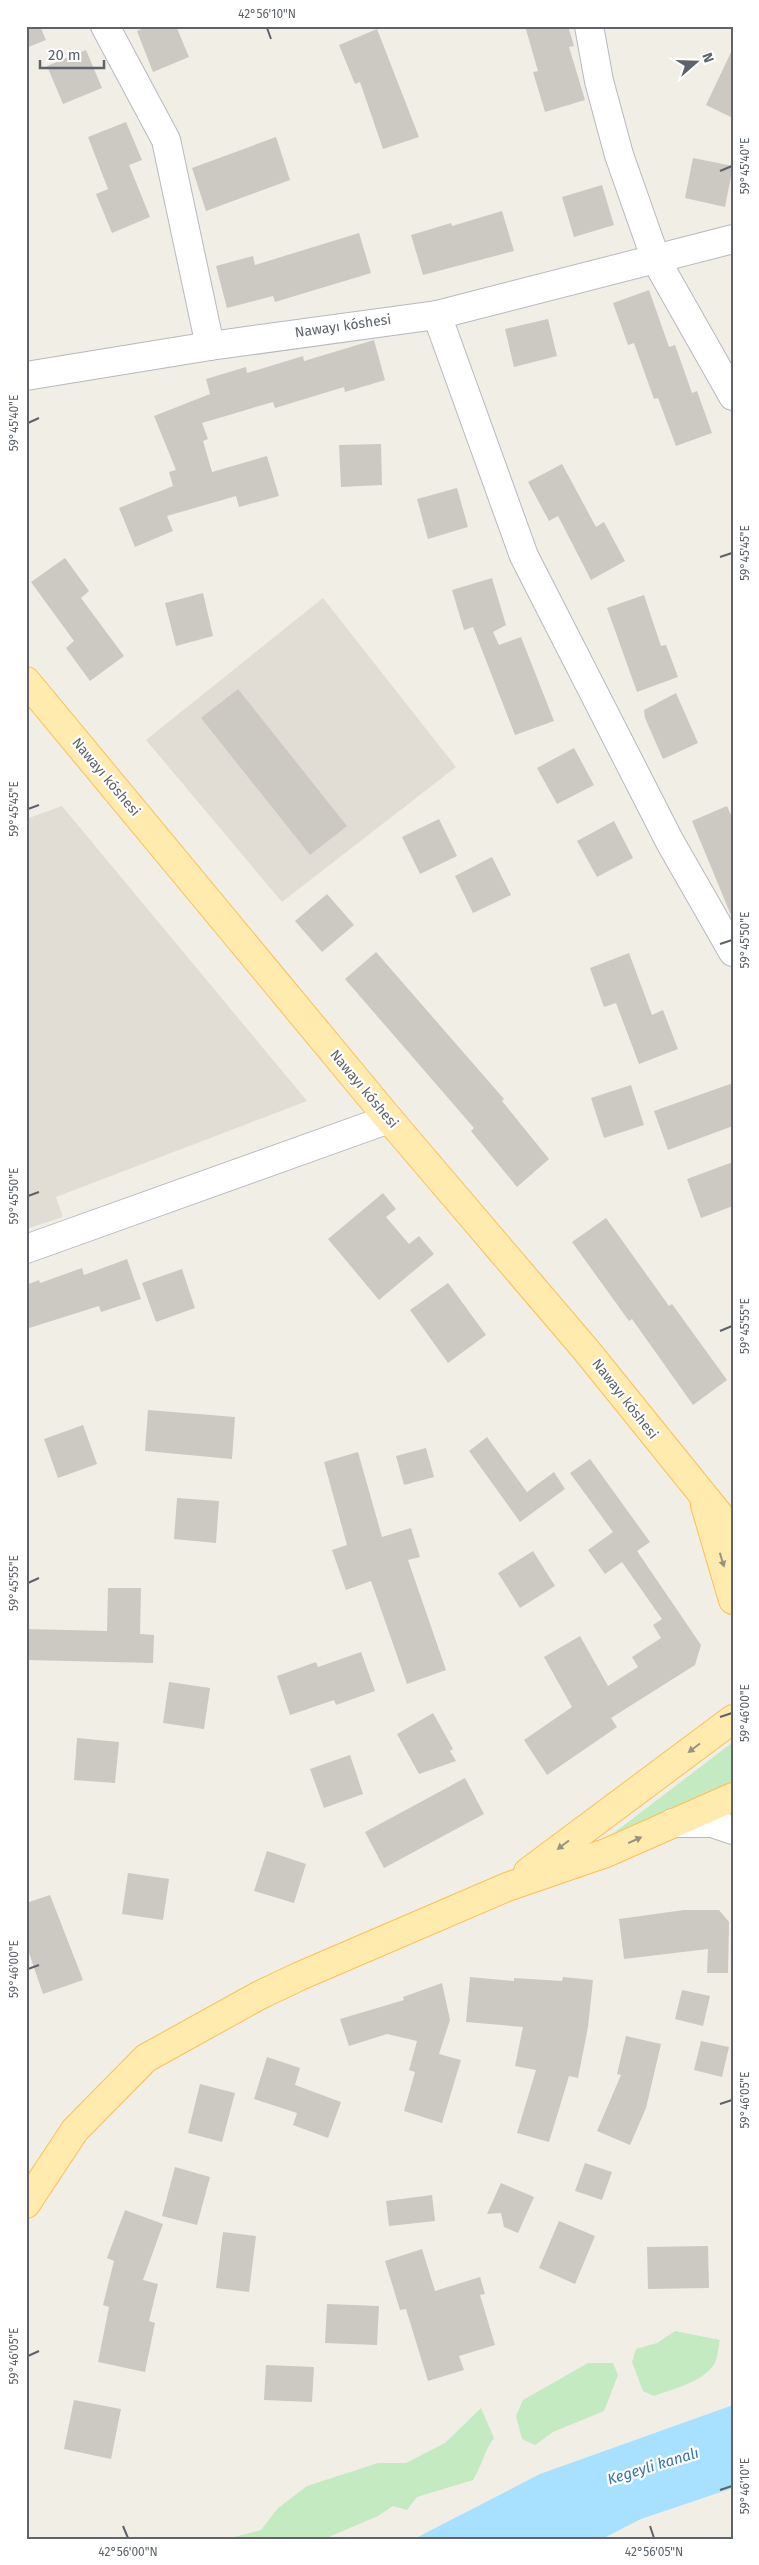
<svg xmlns="http://www.w3.org/2000/svg" width="759" height="2565" font-family="'Fira Sans',sans-serif">
<rect width="100%" height="100%" fill="#f1eee6"/>
<!-- education -->
<g fill="#e1ddd5">
<path d="M323,598L456,767L282,902L146,740Z"/>
<path d="M62,806L307,1101L56,1197L63,1217L26,1229V819Z"/>
</g>
<!-- green -->
<g fill="#c4eac1">
<path d="M733,1742V1787L602,1842Z"/>
<path d="M675,2331L720,2340C718,2347 718,2356 715,2363C704,2382 673,2389 654,2396L643,2391L632,2362L636,2349L657,2343Z"/>
<path d="M588,2363H613L618,2375L604,2411L553,2432L535,2445L522,2439L516,2416L523,2400Z"/>
<path d="M481,2408L494,2438C484,2451 482,2466 473,2480L417,2497L407,2510L393,2506L378,2516L324,2539H227L261,2530L278,2508L307,2486L378,2463H406L445,2443Z"/>
</g>
<!-- water -->
<path fill="#a8e1ff" d="M733,2405V2488L641,2519L602,2539H414L540,2474Z"/>
<!-- building -->
<g fill="#ccc9c3">
<path d="M26,26H40L46,40L26,48Z"/>
<path d="M148,26H176L189,57L153,72L137,31Z"/>
<path d="M525,26H568L574,46L569,47L585,100L545,112L533,72L538,71Z"/>
<path d="M377,29L419,137L383,149L360,82L355,84L339,45Z"/>
<path d="M733,48V118L706,105Z"/>
<path d="M86,50L102,88L63,104L47,66Z"/>
<path d="M126,122L142,160L129,165L150,217L112,233L96,194L108,189L88,137Z"/>
<path d="M276,137L290,180L206,211L192,168Z"/>
<path d="M693,158L733,166L725,207L685,198Z"/>
<path d="M602,185L614,225L574,237L562,197Z"/>
<path d="M502,211L514,251L423,275L411,235L451,223L452,226Z"/>
<path d="M359,233L371,273L275,302L273,296L227,308L216,266L253,256L255,265Z"/>
<path d="M649,290L669,347L675,345L692,393L697,391L712,433L676,446L658,398L654,399L634,343L628,345L613,303Z"/>
<path d="M548,319L557,356L514,367L505,329Z"/>
<path d="M374,340L385,380L345,392L344,387L275,408L273,402L202,423L208,439L203,441L212,472L267,456L279,496L239,507L236,496L167,516L173,531L135,547L119,508L173,486L169,472L176,470L154,416L210,394L206,379L246,367L247,373L303,356L304,361Z"/>
<path d="M381,444L382,485L341,487L339,445Z"/>
<path d="M562,464L596,527L604,522L625,561L591,580L558,516L549,521L528,482Z"/>
<path d="M457,488L468,527L428,539L417,499Z"/>
<path d="M65,558L89,591L81,598L124,656L90,681L66,648L74,641L31,582Z"/>
<path d="M492,578L506,625L493,632L499,645L521,637L554,721L515,735L473,627L464,630L452,590Z"/>
<path d="M203,593L213,636L176,646L165,603Z"/>
<path d="M644,595L661,646L666,645L678,677L637,692L607,608Z"/>
<path d="M238,689L347,826L310,855L201,718Z"/>
<path d="M676,693L698,743L663,759L645,718L644,710Z"/>
<path d="M574,748L594,785L557,804L537,768Z"/>
<path d="M727,806L733,819V920L692,821Z"/>
<path d="M439,819L457,856L420,874L402,837Z"/>
<path d="M614,821L633,858L597,877L577,841Z"/>
<path d="M492,857L511,895L473,913L455,876Z"/>
<path d="M327,894L354,925L322,952L295,921Z"/>
<path d="M376,952L504,1099L502,1101L549,1159L517,1187L471,1131L474,1128L345,979Z"/>
<path d="M629,953L652,1015L663,1010L678,1049L639,1064L616,1003L604,1007L590,968Z"/>
<path d="M733,1083V1126L668,1150L654,1111Z"/>
<path d="M631,1085L644,1125L604,1138L591,1098Z"/>
<path d="M733,1162V1206L701,1218L687,1179Z"/>
<path d="M383,1193L396,1209L386,1217L409,1244L419,1236L434,1254L379,1300L328,1239Z"/>
<path d="M606,1218L669,1306L672,1304L727,1380L693,1405L632,1319L629,1321L572,1242Z"/>
<path d="M127,1259L141,1299L101,1312L99,1306L26,1329V1285L39,1280L40,1283L82,1268L84,1275Z"/>
<path d="M182,1269L195,1308L156,1322L142,1283Z"/>
<path d="M448,1283L486,1335L448,1363L410,1310Z"/>
<path d="M148,1410L235,1417L232,1459L145,1451Z"/>
<path d="M83,1425L97,1464L58,1478L44,1439Z"/>
<path d="M487,1437L527,1492L554,1472L565,1489L520,1522L469,1451Z"/>
<path d="M426,1448L434,1477L404,1485L396,1456Z"/>
<path d="M358,1452L382,1537L411,1528L420,1557L408,1560L446,1670L407,1684L371,1581L346,1590L332,1550L347,1545L324,1462Z"/>
<path d="M590,1459L650,1542L637,1551L701,1645L695,1665L611,1718L617,1727L547,1775L524,1740L572,1707L544,1657L580,1636L608,1686L638,1667L632,1657L661,1638L653,1625L662,1619L622,1562L605,1574L588,1550L613,1532L570,1473Z"/>
<path d="M177,1498L219,1501L216,1543L174,1539Z"/>
<path d="M533,1551L555,1586L520,1608L498,1573Z"/>
<path d="M108,1588H141L140,1634L154,1635L153,1663L26,1660V1629L107,1631Z"/>
<path d="M361,1652L375,1691L336,1705L334,1700L290,1715L277,1676L316,1662L318,1667Z"/>
<path d="M169,1682L210,1688L204,1729L163,1723Z"/>
<path d="M433,1713L453,1749L450,1751L456,1761L419,1774L397,1734Z"/>
<path d="M77,1738L119,1742L115,1783L74,1780Z"/>
<path d="M350,1755L363,1794L324,1808L310,1769Z"/>
<path d="M465,1778L484,1814L384,1868L365,1832Z"/>
<path d="M267,1851L306,1864L294,1903L254,1891Z"/>
<path d="M128,1873L169,1879L163,1920L122,1914Z"/>
<path d="M50,1895L83,1980L43,1994L26,1944V1903Z"/>
<path d="M684,1910H719L729,1922L728,1973H707L708,1949L624,1959L619,1919Z"/>
<path d="M470,1977L514,1981V1978L562,1981L563,1977L593,1980L588,2027L578,2078L569,2076L549,2142L517,2133L536,2070L515,2066L523,2027L466,2022Z"/>
<path d="M442,1983L450,2020L439,2054L461,2060L442,2123L404,2111L415,2072L409,2070L417,2041L387,2034L349,2046L340,2019L404,2000L403,1997Z"/>
<path d="M682,1990L710,1996L703,2026L675,2019Z"/>
<path d="M626,2036L661,2044L646,2108L630,2145L597,2131L621,2075L617,2074Z"/>
<path d="M701,2041L729,2047L722,2077L694,2070Z"/>
<path d="M267,2057L300,2068L295,2085L341,2102L328,2138L293,2125L297,2113L254,2099Z"/>
<path d="M200,2084L235,2093L222,2142L188,2133Z"/>
<path d="M585,2163L612,2172L602,2200L575,2191Z"/>
<path d="M175,2167L210,2177L197,2225L162,2216Z"/>
<path d="M501,2183L534,2197L518,2233L504,2227L501,2213L487,2214Z"/>
<path d="M432,2195L435,2221L389,2226L386,2201Z"/>
<path d="M125,2210L163,2224L143,2280L158,2284L149,2321L155,2323L145,2372L98,2362L109,2307L103,2305L114,2261L107,2258Z"/>
<path d="M559,2221L595,2236L575,2284L539,2268Z"/>
<path d="M223,2232L256,2236L249,2292L216,2288Z"/>
<path d="M708,2246L709,2288L648,2289L647,2247Z"/>
<path d="M422,2249L435,2291L480,2277L485,2294L480,2295L495,2345L459,2356L464,2370L428,2381L406,2309L400,2310L385,2261Z"/>
<path d="M327,2304L379,2306L377,2345L325,2343Z"/>
<path d="M266,2365L314,2367L312,2402L264,2400Z"/>
<path d="M74,2400L121,2409L111,2459L64,2449Z"/>
</g>
<g fill="none" stroke-linecap="round" stroke-linejoin="round">
<!-- minor casing -->
<g stroke="#b6babe" stroke-width="30">
<g id="minor">
<path d="M105,26L166,140L210,346"/>
<path d="M589,26L599,81L619,155L656,260L733,396"/>
<path d="M437,315L524,556L670,842L733,952"/>
<path d="M26,376L210,346L437,315L733,239"/>
<path d="M26,1249L389,1119"/>
<path d="M673,1823H712L733,1830"/>
</g>
</g>
<!-- major casing -->
<g stroke="#febf53" stroke-width="30">
<g id="major">
<path d="M26,681L389,1119L586,1350L733,1532"/>
<path d="M705,1505L733,1600"/>
<path d="M528,1872L733,1719"/>
<path d="M26,2204L75,2130L146,2058L260,1995L300,1976L507,1887L606,1853L733,1797"/>
</g>
</g>
<!-- minor -->
<use href="#minor" stroke="#fff" stroke-width="28"/>
<!-- major -->
<use href="#major" stroke="#ffebad" stroke-width="28"/>
</g>
<!-- one-way arrows -->
<defs><path id="oneway-solid" d="M-6-.8H1V-3.2L6.5 0L1 3.2V.8H-6Z" transform="scale(1.25)"/></defs>
<g fill="#969380">
<use href="#oneway-solid" transform="translate(722 1560) rotate(73)"/>
<use href="#oneway-solid" transform="translate(694 1748) rotate(143)"/>
<use href="#oneway-solid" transform="translate(635 1840) rotate(-24)"/>
<use href="#oneway-solid" transform="translate(563 1845) rotate(143)"/>
</g>
<!-- ticks -->
<path fill="none" stroke="#5d6368" stroke-width="2" d="M267,28L271,39M720,171L732,166M28,423L39,418M720,557L732,553M28,809L39,805M720,944L732,940M28,1196L39,1192M720,1331L732,1326M28,1583L39,1578M720,1717L732,1713M28,1969L39,1965M720,2104L732,2100M28,2356L39,2351M720,2490L732,2486M123,2526L128,2538M650,2526L654,2538"/>
<g text-anchor="middle" dominant-baseline="central" stroke-width="4.5" stroke-linejoin="round" paint-order="stroke">
<!-- street labels -->
<g font-size="14" fill="#5d6368" stroke="#fff">
<text transform="translate(343 326) rotate(-8)">Nawayı kóshesi</text>
<text transform="translate(106 777) rotate(50)">Nawayı kóshesi</text>
<text transform="translate(364 1089) rotate(50)">Nawayı kóshesi</text>
<text transform="translate(625 1399) rotate(52)">Nawayı kóshesi</text>
</g>
<!-- water labels -->
<g font-size="15" font-style="italic" fill="#3677a8" stroke="#fff">
<text transform="translate(653 2466) rotate(-17)">Kegeyli kanalı</text>
</g>
</g>
<!-- border -->
<rect width="759" height="2565" fill="none" stroke="#ffffff" stroke-width="55"/>
<!-- north arrow -->
<g transform="translate(696 62) rotate(70)" stroke="#ffffff" stroke-width="4" paint-order="stroke">
<path d="M0-4L9 19L0 12L-9 19Z" fill="#5d6368"/>
<text y="-8" font-size="14" font-weight="bold" text-anchor="middle" fill="#5d6368">N</text>
</g>
<!-- scale -->
<path d="M40 60v8h64v-8" fill="none" stroke="#5d6368" stroke-width="2.5"/>
<text x="48" y="60" font-size="15" fill="#5d6368" stroke="#ffffff" stroke-width="4" paint-order="stroke">20 m</text>
<rect x="28" y="28" width="704" height="2510" fill="none" stroke="#5d6368" stroke-width="2"/>
<g font-size="12" text-anchor="middle" fill="#5d6368">
<text x="267" y="18">42°56'10"N</text>
<text transform="translate(745 166) rotate(-90)" y="4">59°45'40"E</text>
<text transform="translate(14 423) rotate(-90)" y="4">59°45'40"E</text>
<text transform="translate(745 553) rotate(-90)" y="4">59°45'45"E</text>
<text transform="translate(14 809) rotate(-90)" y="4">59°45'45"E</text>
<text transform="translate(745 940) rotate(-90)" y="4">59°45'50"E</text>
<text transform="translate(14 1196) rotate(-90)" y="4">59°45'50"E</text>
<text transform="translate(745 1326) rotate(-90)" y="4">59°45'55"E</text>
<text transform="translate(14 1583) rotate(-90)" y="4">59°45'55"E</text>
<text transform="translate(745 1713) rotate(-90)" y="4">59°46'00"E</text>
<text transform="translate(14 1969) rotate(-90)" y="4">59°46'00"E</text>
<text transform="translate(745 2100) rotate(-90)" y="4">59°46'05"E</text>
<text transform="translate(14 2356) rotate(-90)" y="4">59°46'05"E</text>
<text transform="translate(745 2486) rotate(-90)" y="4">59°46'10"E</text>
<text x="128" y="2556">42°56'00"N</text>
<text x="654" y="2556">42°56'05"N</text>
</g>
</svg>
